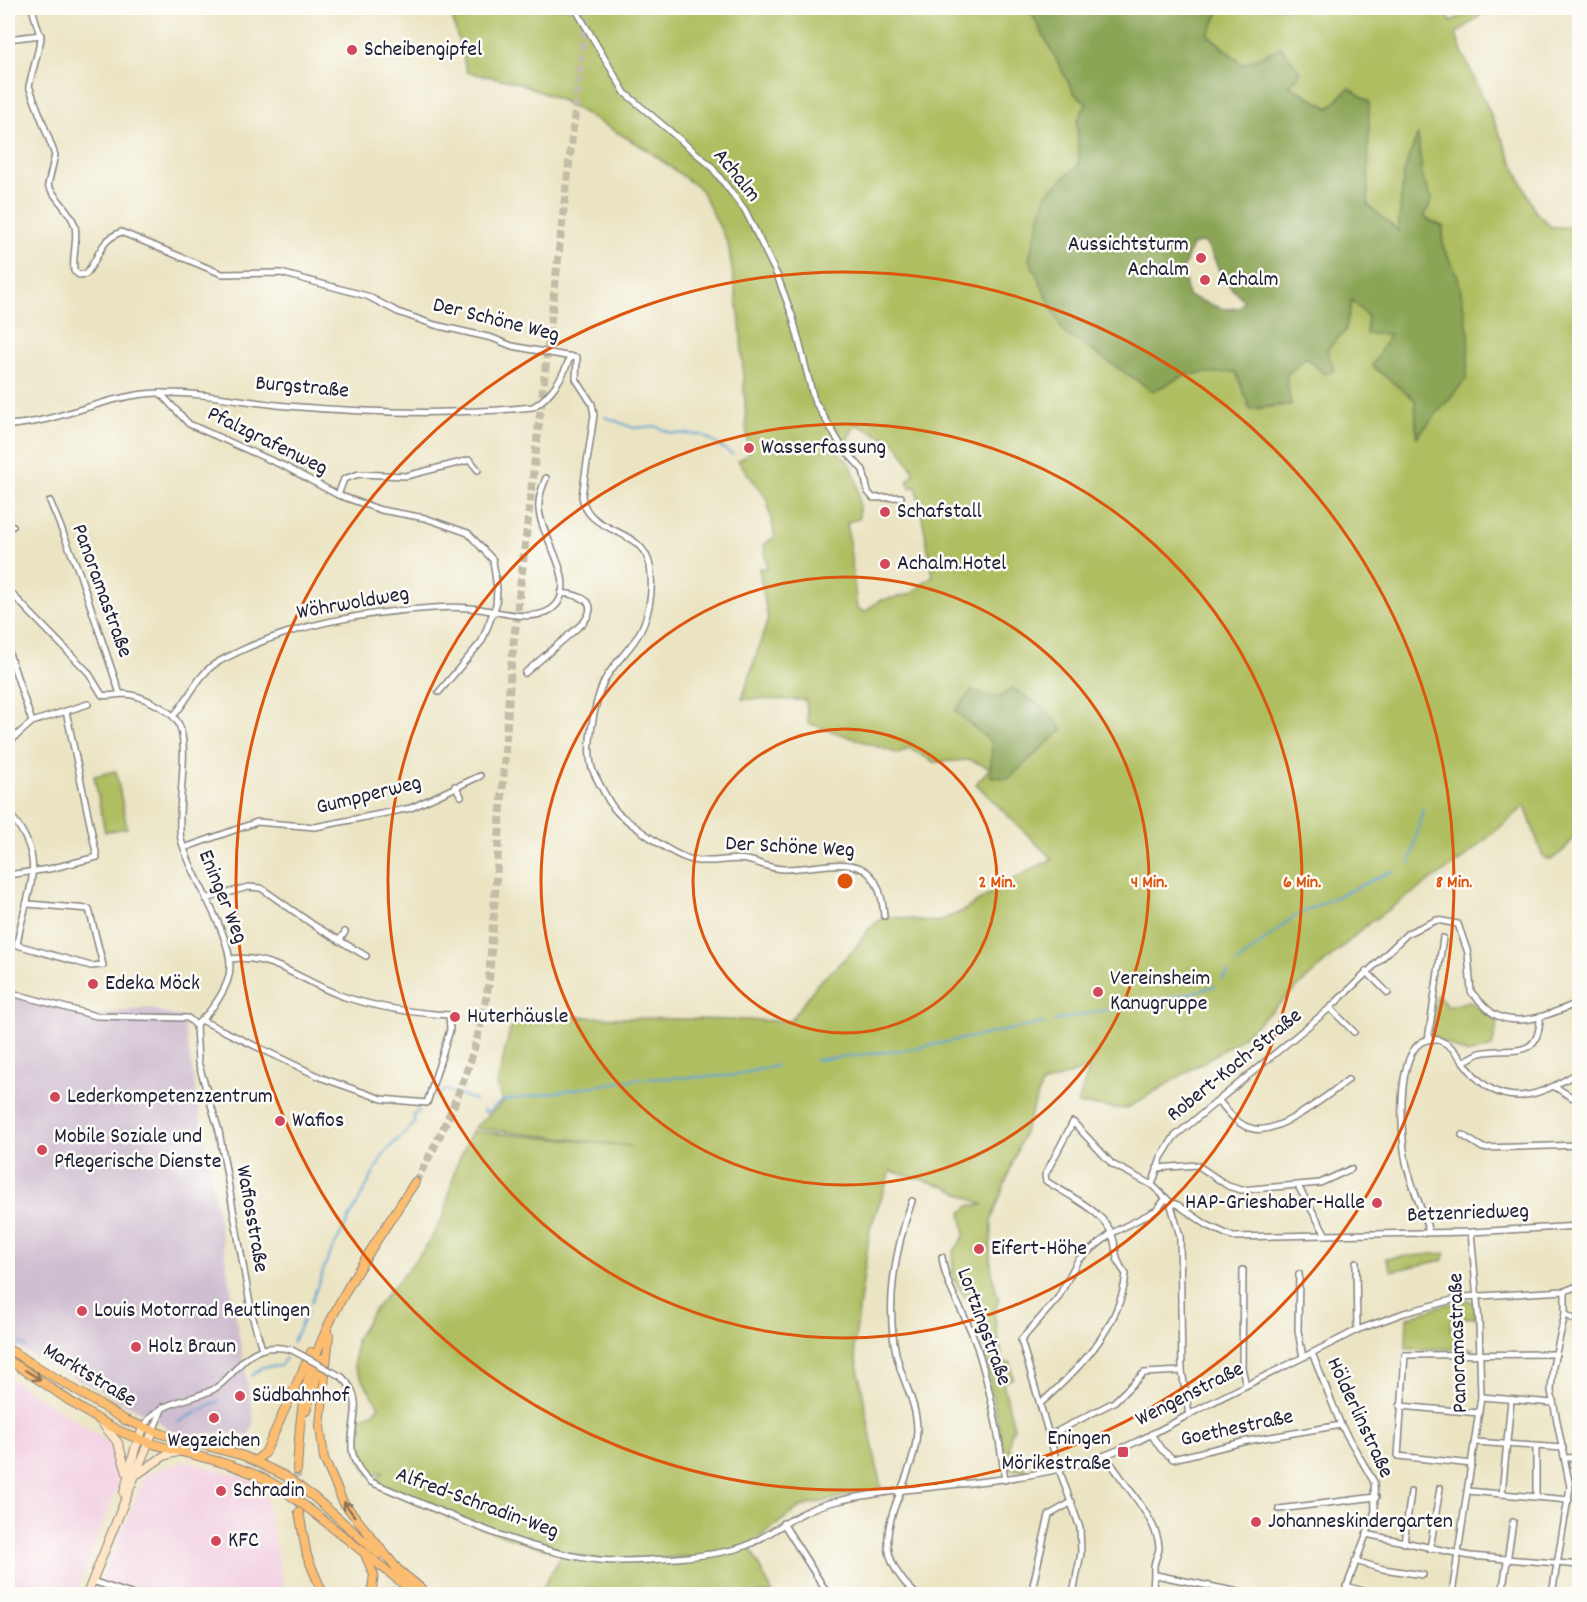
<svg xmlns="http://www.w3.org/2000/svg" width="1587" height="1602" font-family="Dekko,sans-serif">
<rect width="100%" height="100%" fill="#fdfcf7"/>
<filter id="ink" filterUnits="userSpaceOnUse"><feTurbulence type="fractalNoise" baseFrequency=".0167" numOctaves="2"/><feDisplacementMap in="SourceGraphic" scale="12" xChannelSelector="R" yChannelSelector="G"/><feConvolveMatrix kernelMatrix="1 2 1 2 8 2 1 2 1" color-interpolation-filters="sRGB"/></filter>
<filter id="wash" filterUnits="userSpaceOnUse"><feTurbulence type="fractalNoise" baseFrequency=".008" numOctaves="4" result="noise"/><feDisplacementMap in="SourceGraphic" scale="24" xChannelSelector="R" yChannelSelector="G"/><feGaussianBlur stdDeviation="1.35" result="paint"/><feColorMatrix in="noise" values="0 0 0 0 0 0 0 0 0 0 0 0 0 0 0 0 0 1.4 0 .05"/><feComposite in="paint" operator="in"/></filter>
<g filter="url(#wash)">
<rect width="100%" height="100%" fill="#ebe4c3"/>
<!-- built -->
<g fill="#f2cfe2">
<path d="M8,1377L105,1440L118,1459L117,1488L76,1594H8Z"/>
<path d="M185,1461L262,1483L285,1594H96L146,1473Z"/>
</g>
<!-- industrial -->
<path fill="#cfbdd0" d="M8,992L96,1016L146,1008L183,1018L254,1421L249,1436L230,1433L189,1435L170,1430L157,1420L8,1343Z"/>
<!-- green -->
<g fill="#afbe61" stroke="#68704e" stroke-width="1.5" fill-rule="evenodd">
<path d="M441,8H1029L1074,93L1087,103L1077,121L1079,164L1046,194L1153,391L1187,374L1236,372L1250,409L1290,405L1286,376L1306,357L1324,374L1327,349L1345,331L1352,299L1368,317L1391,334L1406,393L1415,400L1417,436L1458,277L1443,247V227L1424,217L1432,199L1422,178L1418,136L1404,171L1398,232L1368,205V102L1329,108L1289,85L1243,65L1208,34L1221,8H1444L1451,22L1474,8H1490L1456,34L1460,47L1535,211L1551,227H1579V832L1563,851L1551,860L1543,857L1525,806L1464,858L1369,923L1238,1041L1126,1109L1078,1104L1089,1068L1042,1084L991,1221C994,1233 989,1244 990,1256C991,1266 995,1292 999,1299L994,1314L1003,1362L1011,1363L1013,1378L1003,1383L1014,1428L1011,1432L1009,1447L1018,1460L1024,1463L1025,1471L1008,1469L991,1392L985,1334L976,1313L953,1279V1253L965,1235L961,1213L971,1205H984L944,1186L891,1171L870,1229L854,1348L881,1488L800,1507L749,1545L773,1594H539L562,1554L601,1561L688,1556C659,1557 628,1562 600,1559C520,1550 446,1512 373,1482L385,1471L370,1475C355,1457 355,1440 359,1418L373,1413L379,1406L354,1366L356,1340L370,1315L426,1247L445,1213L455,1169L472,1131L631,1146L474,1128L503,1102L497,1086L510,1030L524,1016L790,1021L818,983L853,951L867,931L884,916L937,922L963,911L1017,877L1052,859L976,784L990,768L970,760L934,762L909,748L899,754L808,723L806,700L742,699L768,619L759,568H767L764,544L775,537L767,499L738,461L748,454L740,321L728,244L701,190L646,149L563,101L515,82L467,72L450,9L441,10ZM856,424L897,444L913,470L914,474L907,481L910,488L916,485L933,575L911,594L878,601L865,612L857,608L847,522L859,519C859,496 860,467 839,453Z"/>
<path d="M116,771L127,828L105,832L94,776Z"/>
<path d="M1437,995L1448,1007L1469,1001L1498,1022L1492,1047L1467,1054L1431,1036Z"/>
<path d="M1446,1253L1443,1260L1392,1271L1386,1258Z"/>
<path d="M1468,1300L1474,1303L1476,1317L1451,1319L1450,1329L1461,1330V1347L1474,1349H1406L1407,1318L1443,1305Z"/>
</g>
<!-- forest -->
<g fill="#8ba557" stroke="#566449" stroke-width="1.5" fill-rule="evenodd">
<path d="M1029,8H1221L1208,35L1243,65L1281,47L1301,72L1289,86L1329,108L1349,88L1369,102L1368,205L1398,231L1404,171L1418,134L1422,178L1432,199L1424,217L1443,227V247L1458,277L1469,334L1467,378L1417,437L1415,400L1372,366L1390,334H1366L1368,317L1352,300L1345,331L1327,349L1334,371L1324,374L1306,357L1286,376L1291,404L1250,409L1236,372L1187,374L1153,391L1064,333L1029,259L1046,194L1079,164L1077,121L1087,103L1074,93ZM1204,242C1212,252 1214,258 1218,268C1223,281 1234,291 1244,300L1240,308L1223,309L1188,296L1183,269L1192,245Z"/>
<path d="M1012,688L1043,707L1063,729L1008,779L990,776L992,743L955,711L972,690L999,698Z"/>
</g>
<g fill="none" stroke-linecap="round" stroke-linejoin="round">
<!-- stream -->
<g stroke="#5ea4d4" stroke-width="2">
<path d="M605,417L634,428L655,426L671,433L703,435L733,455"/>
<path d="M1410,863L1423,808"/>
<path d="M1236,964L1293,917L1394,870"/>
<path d="M1222,979L1229,972"/>
<path d="M1054,1021C1107,1007 1162,1003 1215,986"/>
<path d="M815,1060L911,1049L1044,1023"/>
<path d="M434,1099L445,1090L475,1100"/>
<path d="M483,1110L486,1113L502,1101L638,1079L729,1076L776,1066"/>
<path d="M311,1303L328,1258L385,1152L414,1124V1115L419,1110"/>
<path d="M8,1336L26,1347"/>
<path d="M292,1343L308,1310"/>
<path d="M252,1376L262,1367L280,1366L286,1358"/>
<path d="M178,1422L219,1401"/>
</g>
</g>
</g>
<g filter="url(#ink)">
<g fill="none" stroke-linecap="round" stroke-linejoin="round">
<!-- primary-tunnel -->
<g stroke="#c3bda8" stroke-width="8" stroke-dasharray="8 4" stroke-linecap="butt">
<path d="M415,1182C451,1120 479,1052 489,981L511,666L587,8"/>
<path d="M297,1470L298,1505"/>
</g>
<!-- minor casing -->
<g stroke="#86837f" stroke-width="8">
<g id="minor">
<path d="M32,8L41,39L29,86L55,155L48,185C55,199 71,211 75,226C78,240 72,256 74,271L79,275L86,274C101,255 98,242 121,232L222,274L281,273L367,296L398,312L435,325L492,338L512,346L577,358L576,379L592,404L594,415L582,496C587,536 642,525 650,566C654,590 649,621 635,640C626,653 615,663 607,676C596,694 586,744 591,764C592,772 597,778 600,785C606,795 611,808 620,815C638,829 671,855 693,860C711,864 730,857 747,860C761,863 773,870 787,869C836,867 879,846 884,916"/>
<path d="M575,8L625,93L710,165L745,210L777,275L793,318L814,400L842,447L863,470L868,492L873,498L901,497"/>
<path d="M8,39L41,35"/>
<path d="M160,393L189,424L286,467L338,495L381,510L425,518L468,533L493,560L497,589L496,605L482,641L439,692"/>
<path d="M8,425C59,423 107,394 159,393C202,392 244,402 287,406C369,413 451,416 533,407C550,397 565,375 570,356"/>
<path d="M338,495L344,479L359,474L406,476L470,460L478,470"/>
<path d="M50,501L79,572L120,694"/>
<path d="M8,528L13,526"/>
<path d="M8,590L88,672L102,695C110,697 117,694 125,694C140,695 168,708 177,721C192,742 175,812 181,839C190,876 231,932 230,967C230,987 211,1012 196,1025"/>
<path d="M8,650L32,722"/>
<path d="M525,673L583,623C601,601 580,595 561,593"/>
<path d="M173,716C188,701 196,678 212,666C220,660 230,656 240,651C299,623 368,612 433,608C449,607 464,607 479,609C501,612 540,625 557,604C577,578 540,536 539,509C538,498 542,488 546,478"/>
<path d="M8,726L15,736"/>
<path d="M8,743L32,722L88,704"/>
<path d="M455,786L461,796"/>
<path d="M8,812C52,863 25,890 17,945L91,966L103,965L89,909L28,904"/>
<path d="M184,848L257,822L315,827L411,808L480,776"/>
<path d="M8,875L49,869L97,857L66,711"/>
<path d="M206,899L248,887L261,888L315,926L366,956"/>
<path d="M339,941L345,932"/>
<path d="M1366,971L1388,993"/>
<path d="M8,992L96,1016L188,1018L196,1025"/>
<path d="M1330,1008L1354,1032"/>
<path d="M201,1020L322,1078L382,1099L427,1103L450,1030L449,1015C413,1013 379,1008 345,997C305,984 273,953 230,959"/>
<path d="M196,1025L198,1062L219,1131L252,1315L262,1349"/>
<path d="M1428,1040L1443,938"/>
<path d="M1463,1062C1469,1059 1475,1055 1480,1053C1510,1046 1538,1062 1540,1019"/>
<path d="M1555,1087L1580,1102"/>
<path d="M1219,1101C1229,1113 1238,1126 1254,1129C1280,1134 1328,1095 1348,1080"/>
<path d="M1462,1135L1483,1148L1580,1145"/>
<path d="M1157,1168L1197,1165L1228,1186L1241,1190L1320,1183L1351,1169"/>
<path d="M1152,1185L1161,1158L1174,1137L1330,1008L1408,933L1437,920L1458,924L1468,953L1471,992C1478,999 1486,1009 1494,1014C1520,1029 1556,1012 1580,1002"/>
<path d="M1298,1186L1326,1235"/>
<path d="M912,1201C894,1252 883,1315 900,1368C907,1389 917,1407 917,1430C915,1493 853,1538 916,1594"/>
<path d="M1170,1202L1180,1236L1182,1371L1189,1415"/>
<path d="M1429,1232C1422,1208 1411,1186 1406,1162C1401,1138 1392,1029 1438,1040C1452,1044 1460,1058 1468,1068C1502,1112 1540,1097 1580,1071"/>
<path d="M942,1257C946,1291 968,1316 977,1347C991,1391 999,1435 1005,1480"/>
<path d="M1356,1262L1357,1330"/>
<path d="M1243,1270L1242,1368L1246,1385"/>
<path d="M1299,1274L1298,1331L1303,1357"/>
<path d="M1565,1314L1580,1323"/>
<path d="M1312,1353L1341,1425L1374,1482L1375,1511L1344,1594"/>
<path d="M342,1377C377,1410 327,1444 371,1482C445,1512 520,1551 599,1560C630,1563 724,1557 750,1544C777,1531 798,1511 829,1503C912,1483 1000,1487 1083,1463C1126,1450 1167,1426 1207,1405C1256,1380 1307,1356 1357,1330L1404,1313L1463,1297L1565,1291L1580,1285"/>
<path d="M1481,1397L1553,1403"/>
<path d="M1040,1404C1079,1369 1120,1328 1126,1274C1111,1256 1119,1247 1110,1230C1099,1209 1066,1194 1046,1181L1045,1175L1073,1122L1112,1164L1152,1185L1170,1202L1178,1205L1207,1225L1233,1237L1471,1232L1580,1226"/>
<path d="M1400,1406L1479,1413"/>
<path d="M143,1428C159,1399 188,1403 214,1389C232,1379 240,1357 260,1350C271,1346 281,1347 292,1350"/>
<path d="M153,1431L163,1407"/>
<path d="M1151,1434L1161,1449L1173,1459L1247,1441L1341,1425"/>
<path d="M1050,1435L1114,1402L1144,1373L1182,1371"/>
<path d="M1475,1442L1563,1448"/>
<path d="M1536,1447V1497"/>
<path d="M1106,1455C1120,1481 1160,1521 1159,1549C1158,1555 1154,1561 1154,1567C1154,1577 1154,1584 1152,1594"/>
<path d="M1566,1458L1580,1457"/>
<path d="M1472,1464L1398,1456L1405,1355L1556,1354"/>
<path d="M1468,1491L1569,1500"/>
<path d="M1502,1494L1511,1400"/>
<path d="M1279,1509L1376,1497"/>
<path d="M783,1523L828,1594"/>
<path d="M1366,1534L1470,1556L1580,1565"/>
<path d="M1404,1543L1411,1492"/>
<path d="M1430,1549L1440,1488"/>
<path d="M1355,1561L1383,1569L1423,1575"/>
<path d="M1156,1575L1248,1594"/>
<path d="M92,1581L131,1594"/>
<path d="M1346,1586L1370,1593L1389,1594"/>
<path d="M1031,1594L1049,1515L1072,1502"/>
<path d="M1073,1594L1081,1553L1080,1528L1059,1469L1021,1340L1058,1298L1078,1260L1112,1233L1157,1210L1166,1198"/>
<path d="M1452,1594L1481,1397L1479,1322L1471,1232"/>
<path d="M1502,1594L1513,1522"/>
<path d="M1552,1594L1570,1487L1551,1391L1553,1366L1565,1314V1291"/>
</g>
</g>
<!-- secondary casing -->
<g stroke="#86837f" stroke-width="10">
<g id="secondary">
<path d="M102,1423L118,1443L127,1473"/>
<path d="M139,1473L164,1456L181,1451"/>
<path d="M124,1493L135,1449L143,1428"/>
<path d="M87,1594L153,1431"/>
</g>
</g>
<!-- primary casing -->
<g stroke="#86837f" stroke-width="10">
<g id="primary">
<path d="M329,1335L320,1426L324,1459L343,1502L399,1571"/>
<path d="M8,1349L125,1420L165,1435L244,1456L285,1476"/>
<path d="M8,1360C47,1383 83,1414 124,1433C175,1456 231,1457 279,1487"/>
<path d="M306,1411L323,1358"/>
<path d="M256,1460L265,1453L311,1352"/>
<path d="M297,1470C299,1440 300,1408 308,1379C329,1306 375,1244 415,1182"/>
<path d="M315,1498L379,1554"/>
<path d="M299,1512L307,1556L323,1594"/>
<path d="M313,1512L416,1594"/>
<path d="M366,1557L374,1575L371,1594"/>
<path d="M396,1568L428,1594"/>
<path d="M381,1594L394,1592L406,1594"/>
</g>
</g>
<!-- minor -->
<use href="#minor" stroke="#fff" stroke-width="5"/>
<!-- secondary -->
<use href="#secondary" stroke="#fee5c5" stroke-width="8"/>
<!-- primary -->
<use href="#primary" stroke="#fcbd6f" stroke-width="8"/>
<!-- minor-bridge casing -->
<g stroke="#86837f" stroke-width="8" stroke-linecap="butt">
<path id="minor-bridge" d="M292,1350L342,1377"/>
</g>
<!-- primary-bridge casing -->
<g stroke="#86837f" stroke-width="10" stroke-linecap="butt">
<g id="primary-bridge">
<path d="M285,1476L315,1498"/>
<path d="M279,1487L313,1512"/>
</g>
</g>
<!-- minor-bridge -->
<use href="#minor-bridge" stroke="#fff" stroke-width="5"/>
<!-- primary-bridge -->
<use href="#primary-bridge" stroke="#fcbd6f" stroke-width="8"/>
</g>
<!-- one-way arrows -->
<defs><path id="oneway-shaft" d="M-6 0H5M1.5-3L5.5 0L1.5 3" fill="none" stroke-width="1.6" stroke-linecap="round" stroke-linejoin="round" transform="scale(1.5)"/></defs>
<g stroke="#8f7055">
<use href="#oneway-shaft" transform="translate(33 1375) rotate(32)"/>
<use href="#oneway-shaft" transform="translate(349 1509) rotate(-127)"/>
</g>
</g>
<!-- distance rings -->
<g fill="none" stroke="#de560e" stroke-width="3">
<circle cx="845" cy="881" r="152"/>
<circle cx="845" cy="881" r="304"/>
<circle cx="845" cy="881" r="457"/>
<circle cx="845" cy="881" r="609"/>
</g>
<!-- markers -->
<g fill="#d1495b" stroke="#fdfcf7" stroke-width="2">
<circle cx="352" cy="50" r="6"/>
<circle cx="1201" cy="258" r="6"/>
<circle cx="1205" cy="280" r="6"/>
<circle cx="749" cy="448" r="6"/>
<circle cx="885" cy="512" r="6"/>
<circle cx="885" cy="564" r="6"/>
<circle cx="93" cy="984" r="6"/>
<circle cx="1098" cy="992" r="6"/>
<circle cx="455" cy="1017" r="6"/>
<circle cx="55" cy="1097" r="6"/>
<circle cx="280" cy="1121" r="6"/>
<circle cx="42" cy="1150" r="6"/>
<circle cx="1377" cy="1203" r="6"/>
<circle cx="979" cy="1249" r="6"/>
<circle cx="82" cy="1311" r="6"/>
<circle cx="136" cy="1347" r="6"/>
<circle cx="240" cy="1396" r="6"/>
<circle cx="214" cy="1418" r="6"/>
<rect x="1117" y="1446" width="12" height="12" rx="3"/>
<circle cx="221" cy="1491" r="6"/>
<circle cx="1256" cy="1522" r="6"/>
<circle cx="216" cy="1541" r="6"/>
</g>
<g text-anchor="middle" dominant-baseline="central" stroke-width="5" stroke-linejoin="round" paint-order="stroke">
<!-- poi labels -->
<g font-size="22" fill="#22223b" stroke="#fdfcf7" text-anchor="start">
<text x="364" y="50">Scheibengipfel</text>
<text x="1189" y="245" text-anchor="end">Aussichtsturm<tspan x="1189" dy="25">Achalm</tspan></text>
<text x="1217" y="280">Achalm</text>
<text x="761" y="448">Wasserfassung</text>
<text x="897" y="512">Schafstall</text>
<text x="897" y="564">Achalm.Hotel</text>
<text x="1110" y="979">Vereinsheim<tspan x="1110" dy="25">Kanugruppe</tspan></text>
<text x="105" y="984">Edeka Möck</text>
<text x="467" y="1017">Huterhäusle</text>
<text x="67" y="1097">Lederkompetenzzentrum</text>
<text x="292" y="1121">Wafios</text>
<text x="54" y="1137">Mobile Soziale und<tspan x="54" dy="25">Pflegerische Dienste</tspan></text>
<text x="1365" y="1203" text-anchor="end">HAP-Grieshaber-Halle</text>
<text x="991" y="1249">Eifert-Höhe</text>
<text x="94" y="1311">Louis Motorrad Reutlingen</text>
<text x="148" y="1347">Holz Braun</text>
<text x="252" y="1396">Südbahnhof</text>
<text x="1111" y="1439" text-anchor="end">Eningen<tspan x="1111" dy="25">Mörikestraße</tspan></text>
<text x="214" y="1441" text-anchor="middle">Wegzeichen</text>
<text x="233" y="1491">Schradin</text>
<text x="1268" y="1522">Johanneskindergarten</text>
<text x="228" y="1541">KFC</text>
</g>
<!-- street labels -->
<g font-size="22" fill="#22223b" stroke="#fdfcf7">
<text transform="translate(736 176) rotate(51)">Achalm</text>
<text transform="translate(496 321) rotate(14)">Der Schöne Weg</text>
<text transform="translate(302 388) rotate(5)">Burgstraße</text>
<text transform="translate(267 442) rotate(26)">Pfalzgrafenweg</text>
<text transform="translate(101 591) rotate(70)">Panoramastraße</text>
<text transform="translate(353 604) rotate(-10)">Wöhrwoldweg</text>
<text transform="translate(369 796) rotate(-14)">Gumpperweg</text>
<text transform="translate(790 848) rotate(3)">Der Schöne Weg</text>
<text transform="translate(222 897) rotate(68)">Eninger Weg</text>
<text transform="translate(1235 1066) rotate(-39)">Robert-Koch-Straße</text>
<text transform="translate(1468 1214) rotate(-2)">Betzenriedweg</text>
<text transform="translate(251 1219) rotate(80)">Wafiosstraße</text>
<text transform="translate(983 1327) rotate(70)">Lortzingstraße</text>
<text transform="translate(1459 1343) rotate(-92)">Panoramastraße</text>
<text transform="translate(89 1376) rotate(31)">Marktstraße</text>
<text transform="translate(1190 1395) rotate(-27)">Wengenstraße</text>
<text transform="translate(1359 1418) rotate(65)">Hölderlinstraße</text>
<text transform="translate(1237 1429) rotate(-12)">Goethestraße</text>
<text transform="translate(477 1504) rotate(20)">Alfred-Schradin-Weg</text>
</g>
</g>
<circle cx="845" cy="881" r="9" fill="#de560e" stroke="#fdfcf7" stroke-width="3"/>
<g font-size="18" text-anchor="middle" font-weight="bold" fill="#de560e" stroke="#fdfcf7" stroke-width="5" stroke-linejoin="round" paint-order="stroke">
<text x="997" y="887">2 Min.</text>
<text x="1149" y="887">4 Min.</text>
<text x="1302" y="887">6 Min.</text>
<text x="1454" y="887">8 Min.</text>
</g>
<!-- margin -->
<rect width="1587" height="1602" fill="none" stroke="#fdfcf7" stroke-width="30"/>
</svg>
